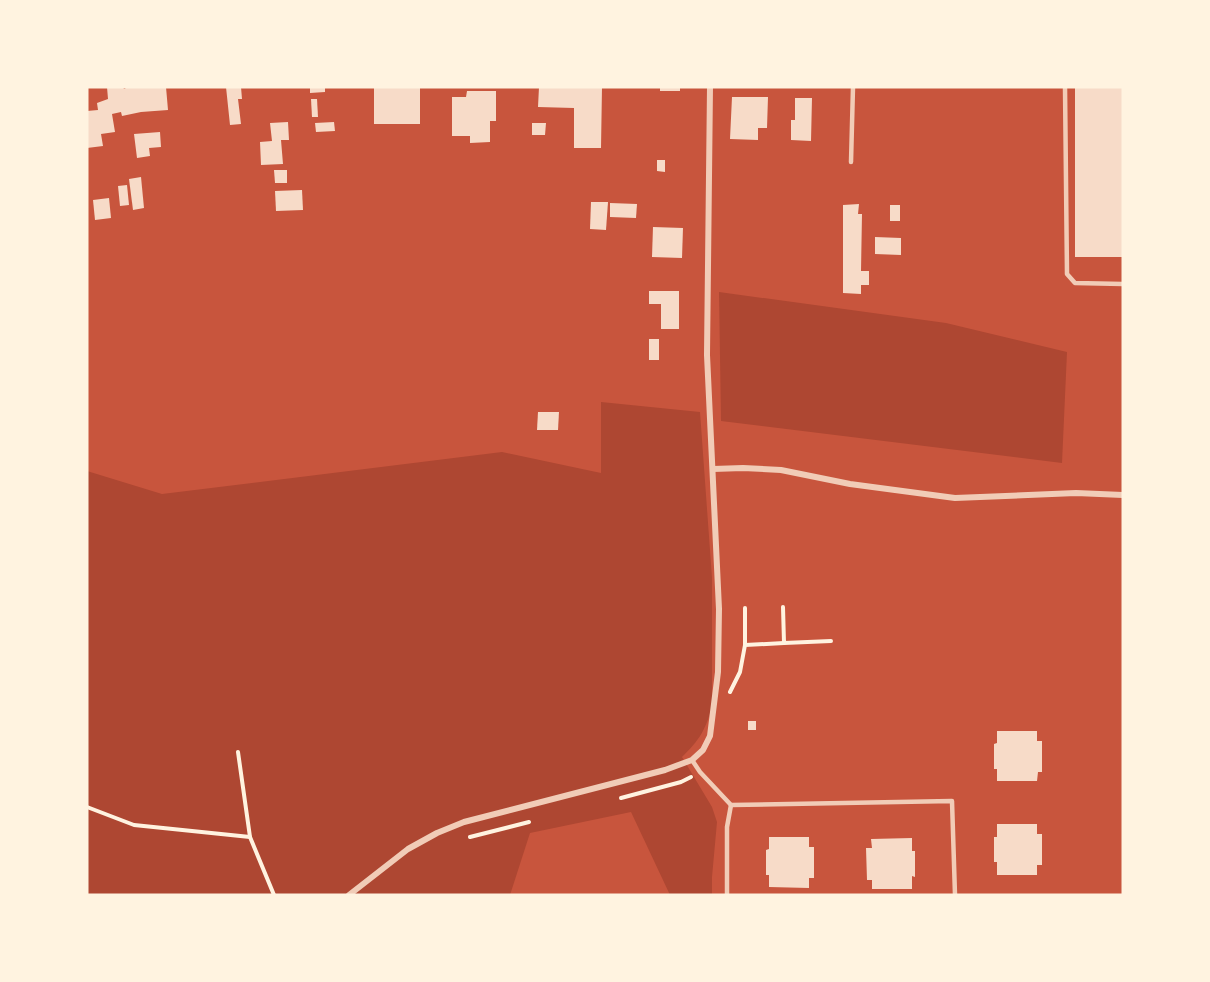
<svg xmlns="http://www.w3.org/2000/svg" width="1210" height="982" font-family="'DM Sans',sans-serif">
<rect width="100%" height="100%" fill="#c8553d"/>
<!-- green -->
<g fill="#ae4732">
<path d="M719,292L946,323L1067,352L1062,463L721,421Z"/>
<path d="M601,402L700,412L712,578V705C707,728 699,741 682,757L712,807L717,822L712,877V895H670L631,812L530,833L510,895H87V471L162,494L502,452L601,473Z"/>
</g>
<!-- building -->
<g fill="#f7dbc8">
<path d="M107,87H123L124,89L128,87H166L168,110L141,112L122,116L121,112L112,114L115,132L101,134L103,146L87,148V111L98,110L97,103L108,99Z"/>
<path d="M226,87H241L242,99H238L241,124L230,125Z"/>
<path d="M310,87H325V92L310,93Z"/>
<rect x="374" y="87" width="46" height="37"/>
<path d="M539,87H602L601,148H574V108L538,107Z"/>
<rect x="660" y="87" width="20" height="4"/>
<rect x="1075" y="87" width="48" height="170"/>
<path d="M467,91H496V121H490V142L470,143V136H452V97H466Z"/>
<path d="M732,97H768L767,128H758V140L730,139Z"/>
<path d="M795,98H812L811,141L791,140V120H795Z"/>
<path d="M311,99H317L318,117H312Z"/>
<path d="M288,122L289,140H281L283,164L261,165L260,142L272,141L270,123Z"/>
<path d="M334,122L335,131L316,132L315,123Z"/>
<path d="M532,123H546L545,135H532Z"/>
<path d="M160,132L161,147L149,148L150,156L137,158L134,134Z"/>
<path d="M657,160H665V172L657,171Z"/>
<path d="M274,170H287V183H275Z"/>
<path d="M141,177L144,208L133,210L129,179Z"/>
<path d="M127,185L129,205L120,206L118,186Z"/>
<path d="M302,190L303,210L276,211L275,191Z"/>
<path d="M109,198L111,218L95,220L93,200Z"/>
<path d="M591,202H608L606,230L590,229Z"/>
<path d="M610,203L637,204L636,218L610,217Z"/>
<path d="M859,204L858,214H862L861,271H869V285H861V294L843,293V205Z"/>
<rect x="890" y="205" width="10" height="16"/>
<path d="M653,227L683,228L682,258L652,257Z"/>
<path d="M875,237L901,238V255L875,254Z"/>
<path d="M649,291H679V329H661V304H649Z"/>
<rect x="649" y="339" width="10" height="21"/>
<path d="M538,412H559L558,430H537Z"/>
<rect x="748" y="721" width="8" height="9"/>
<path d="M997,731H1037V741H1042V772H1038L1037,781H997V769H994V744L997,743Z"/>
<path d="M997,824H1037V834H1042V865H1037V875H997V862H994V837H997Z"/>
<path d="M769,837H809V847H814V878H809V888L769,887V875H766V850L769,849Z"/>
<path d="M912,838V851H915V877L912,876V889H872V880H867L866,848H872L871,839Z"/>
</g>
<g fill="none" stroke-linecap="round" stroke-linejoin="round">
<!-- path -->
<g stroke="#fff3e0" stroke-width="4">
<path d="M783,607L784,643L831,641"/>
<path d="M745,608V645"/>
<path d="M730,692L740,672L745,645L784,643"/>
<path d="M238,752L250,837L274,895"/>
<path d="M621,798L681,782L691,777"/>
<path d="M87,807L134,825L250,837"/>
<path d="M470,837L529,822"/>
</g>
<!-- service -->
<g stroke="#f1ccb7" stroke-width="4.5">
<path d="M1065,87L1067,274L1075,283L1123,284"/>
<path d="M851,162L853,87"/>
<path d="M692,760L700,772L731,805L952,801L955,895"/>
<path d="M727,895V827L731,805"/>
</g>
<!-- minor -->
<g stroke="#f1ccb7" stroke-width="6">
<path d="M713,469L743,468L781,470L850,484L955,498L1076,493L1123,495"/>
<path d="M349,895L408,849L437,833L464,822L665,770L692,760L703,750L710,736L718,672L719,609L707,355L710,87"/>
</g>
</g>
<!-- border -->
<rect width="1210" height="982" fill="none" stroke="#fff3e0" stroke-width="177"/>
</svg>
